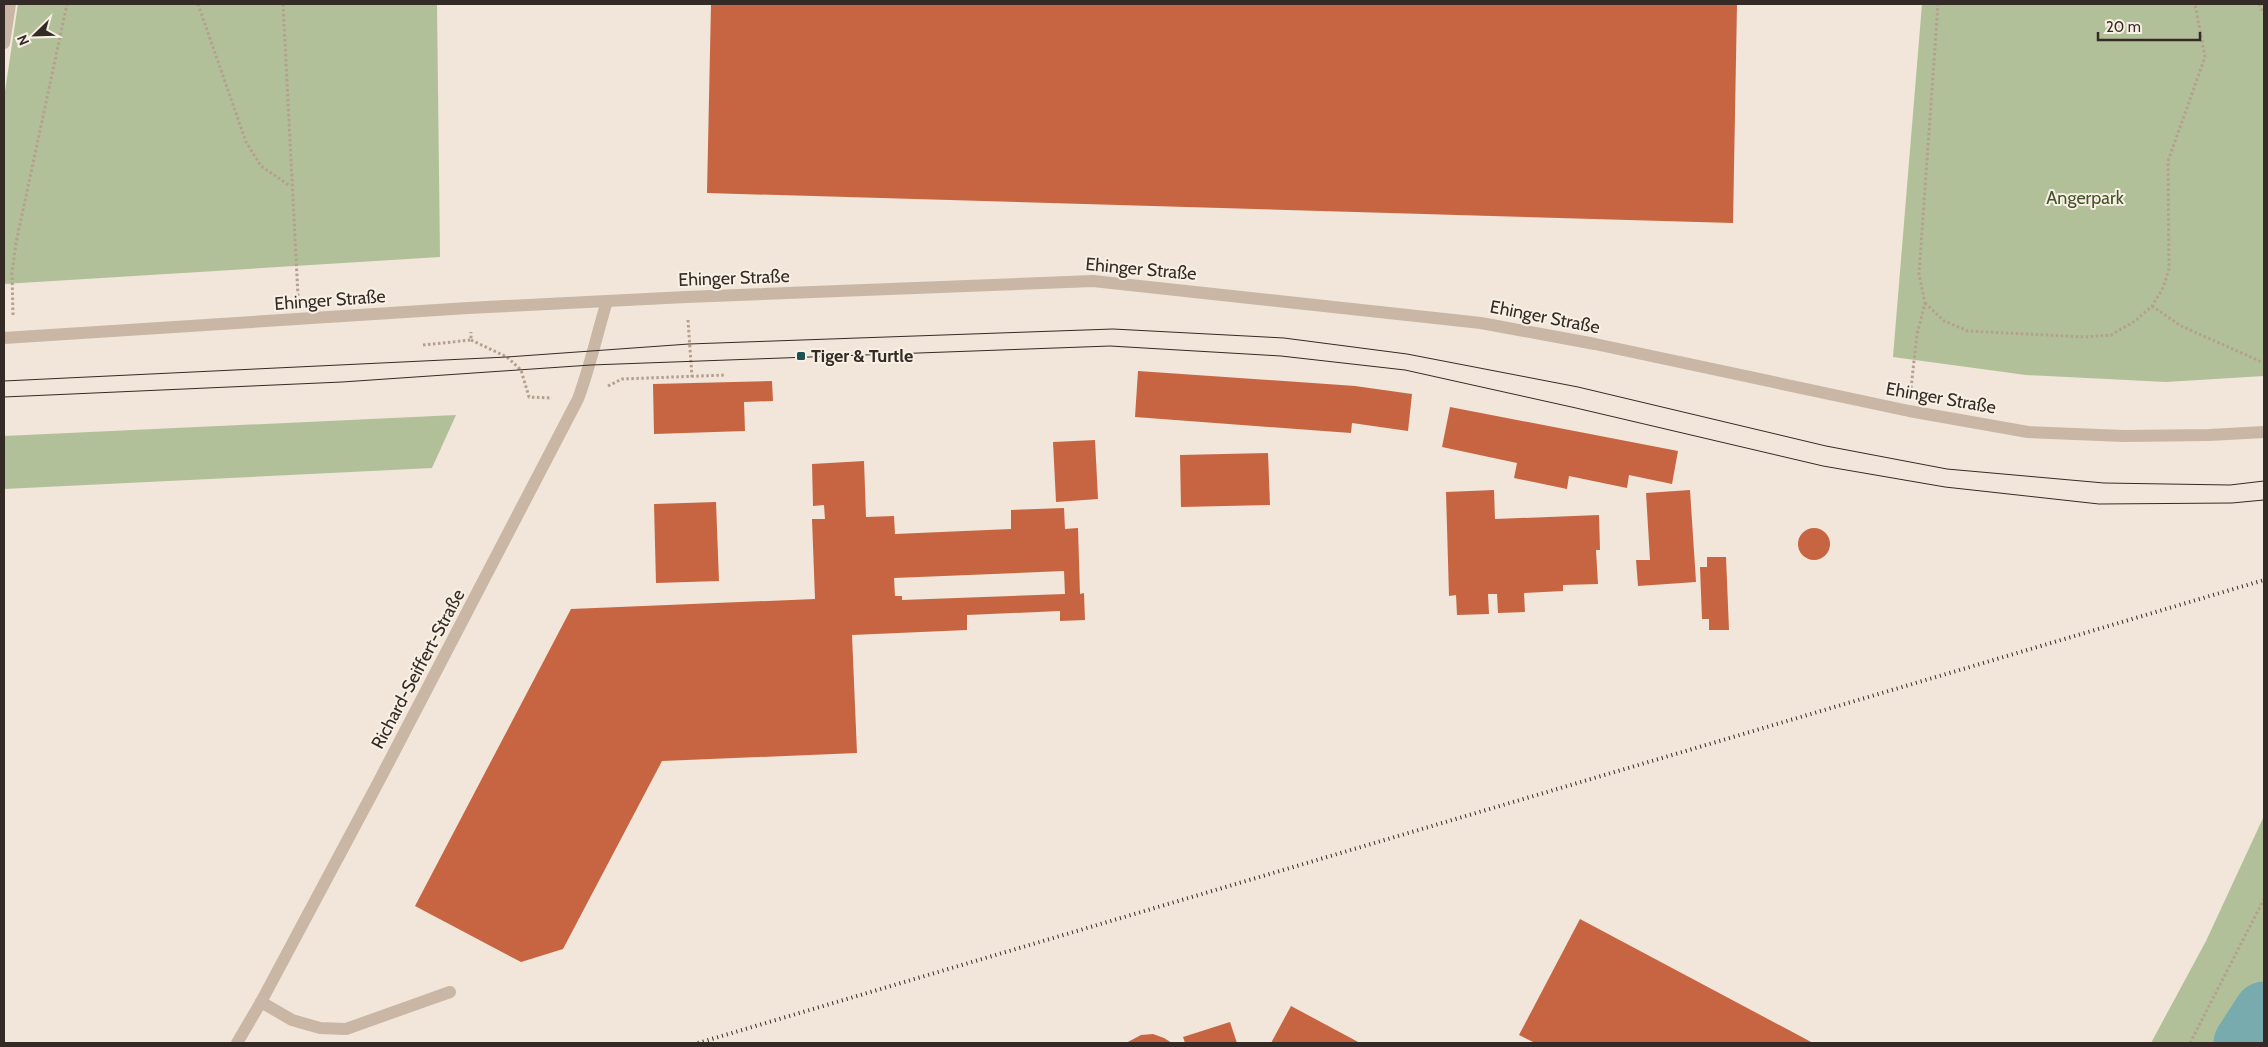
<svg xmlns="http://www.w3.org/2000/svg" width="2268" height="1047" font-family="Cabin,sans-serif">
<rect width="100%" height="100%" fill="#f1e6d9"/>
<!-- green -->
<g fill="#b2c099">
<path d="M18,4H437L440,257L4,284V98Z"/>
<path d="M1922,4H2264V376L2166,382L2026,375L1893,357Z"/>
<path d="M456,415L432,468L4,489V436Z"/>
<path d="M2264,816V1043H2151L2206,941Z"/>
</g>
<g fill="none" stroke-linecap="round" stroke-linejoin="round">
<!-- river -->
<path stroke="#78abae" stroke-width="61" d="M2244,1043L2264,1012"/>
</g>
<!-- building -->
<g fill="#c76542" fill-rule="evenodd">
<path d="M711,4H1737L1733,223L707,193Z"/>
<path d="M1138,371L1355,386L1412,394L1408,431L1352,423L1351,433L1135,417Z"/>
<path d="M772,381L773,401L744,402L745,431L654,434L653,384Z"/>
<path d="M1450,407L1678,451L1672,484L1629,475L1627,488L1569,476L1567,489L1514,478L1517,463L1442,447Z"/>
<path d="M1095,440L1098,499L1056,502L1053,442Z"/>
<path d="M1268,453L1270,505L1181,507L1180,455Z"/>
<path d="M864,461L866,517L894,516L895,534L1011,529V510L1064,508L1065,529L1078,528L1080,594L1084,593L1085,620L1060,621V611L967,615V630L852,635L857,753L662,761L563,949L521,962L415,906L571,609L815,599L812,519H825L824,505L813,506L812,464ZM1064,571L1065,594L902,600V596H895L894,578Z"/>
<path d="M1494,490L1495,519L1599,515L1600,550H1596L1598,584L1563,585V591L1524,593L1525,612L1498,613L1497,594H1488L1489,614L1457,615L1456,595L1449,596L1446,492Z"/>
<path d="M1690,490L1696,582L1638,586L1636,560H1650L1646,493Z"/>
<path d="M716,502L719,581L656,583L654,504Z"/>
<circle cx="1814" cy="544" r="16"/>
<path d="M1707,557H1726L1729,630H1709V619H1702L1700,567H1707Z"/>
<path d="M1580,919L1813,1043H1535L1519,1035Z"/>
<path d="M1291,1006L1360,1043H1271Z"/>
<path d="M1230,1022L1237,1043H1185L1183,1037Z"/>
<path d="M1153,1034L1164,1038L1172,1043H1126L1141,1035Z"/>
</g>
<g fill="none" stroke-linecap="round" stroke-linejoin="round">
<!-- path -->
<g stroke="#b5a08f" stroke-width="3" stroke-dasharray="2.5 2.5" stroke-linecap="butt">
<path d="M198,4L246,142L261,166L290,186"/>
<path d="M283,4L298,296"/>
<path d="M2259,4L2264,14"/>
<path d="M1925,303L1944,321L1968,331L2085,337L2111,335L2135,321L2152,306L2163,288L2169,269L2168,161L2205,57L2195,4"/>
<path d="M2152,306L2181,326L2264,363"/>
<path d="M13,315L12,273L16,243L67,4"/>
<path d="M688,320L692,377"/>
<path d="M471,340L507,357L521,370L529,397L552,398"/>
<path d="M423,345L471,340V332"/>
<path d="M608,386L622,379L726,375"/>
<path d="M1911,388L1917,334L1925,303L1919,274L1938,4"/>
<path d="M2190,1043L2264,899"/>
</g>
<!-- service -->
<g stroke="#c9b6a5" stroke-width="12">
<path d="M4,43L10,4"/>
<path d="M261,1002L292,1020L320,1028L346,1029L450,992"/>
</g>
<!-- minor -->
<path stroke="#c9b6a5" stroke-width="12" d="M237,1043L261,1002L379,781L578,399C590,367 597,334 607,301"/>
<!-- tertiary -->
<path stroke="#c9b6a5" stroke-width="12" d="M4,338L468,308L686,297L1093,281L1481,323L1595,344L1909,411L2028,432L2124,436L2209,435L2264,432"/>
<!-- tram -->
<g stroke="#352b26" stroke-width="1">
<path d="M4,381L507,357L689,344L1113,329L1284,338L1407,354L1578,387L1826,446L1947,469L2104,483L2230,485L2264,481"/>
<path d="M4,397L342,382L591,365L1110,346L1281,356L1405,370L1576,408L1823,466L1945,487L2099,504L2232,503L2264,500"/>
</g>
<!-- rail -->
<path stroke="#352b26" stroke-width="4" stroke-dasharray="1 4" stroke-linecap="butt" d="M698,1043L2264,580"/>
</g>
<!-- markers -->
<rect fill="#1c5156" stroke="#f9f0e5" stroke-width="2" x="796" y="351" width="10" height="10" rx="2.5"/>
<g text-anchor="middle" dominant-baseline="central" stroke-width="4" stroke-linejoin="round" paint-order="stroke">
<!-- park labels -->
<g font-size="18" fill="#43532a" stroke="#f9f0e5">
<text x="2085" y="198">Angerpark</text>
</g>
<!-- street labels -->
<g font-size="18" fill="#352b26" stroke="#f9f0e5">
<text transform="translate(1141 269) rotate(5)">Ehinger Straße</text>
<text transform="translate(734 278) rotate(-2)">Ehinger Straße</text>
<text transform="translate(330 300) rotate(-4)">Ehinger Straße</text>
<text transform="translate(1545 317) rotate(11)">Ehinger Straße</text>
<text transform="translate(1941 398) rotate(10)">Ehinger Straße</text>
<text transform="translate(418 669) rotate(-62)">Richard-Seiffert-Straße</text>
</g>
<!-- poi labels -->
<g font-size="18" font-weight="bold" fill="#352b26" stroke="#f9f0e5" text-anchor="start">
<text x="811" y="356">Tiger &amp; Turtle</text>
</g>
</g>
<!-- border -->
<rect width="2268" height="1047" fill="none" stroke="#352b26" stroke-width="10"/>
<!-- north arrow -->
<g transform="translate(35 35) rotate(247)" stroke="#f9f0e5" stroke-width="4" paint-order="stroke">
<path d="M0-4L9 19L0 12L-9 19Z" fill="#352b26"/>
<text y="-8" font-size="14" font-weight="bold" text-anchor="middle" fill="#352b26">N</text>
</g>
<!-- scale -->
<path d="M2098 32v8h102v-8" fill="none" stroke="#352b26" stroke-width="2.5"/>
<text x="2106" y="32" font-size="15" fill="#352b26" stroke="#f9f0e5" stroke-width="4" paint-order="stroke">20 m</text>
</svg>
